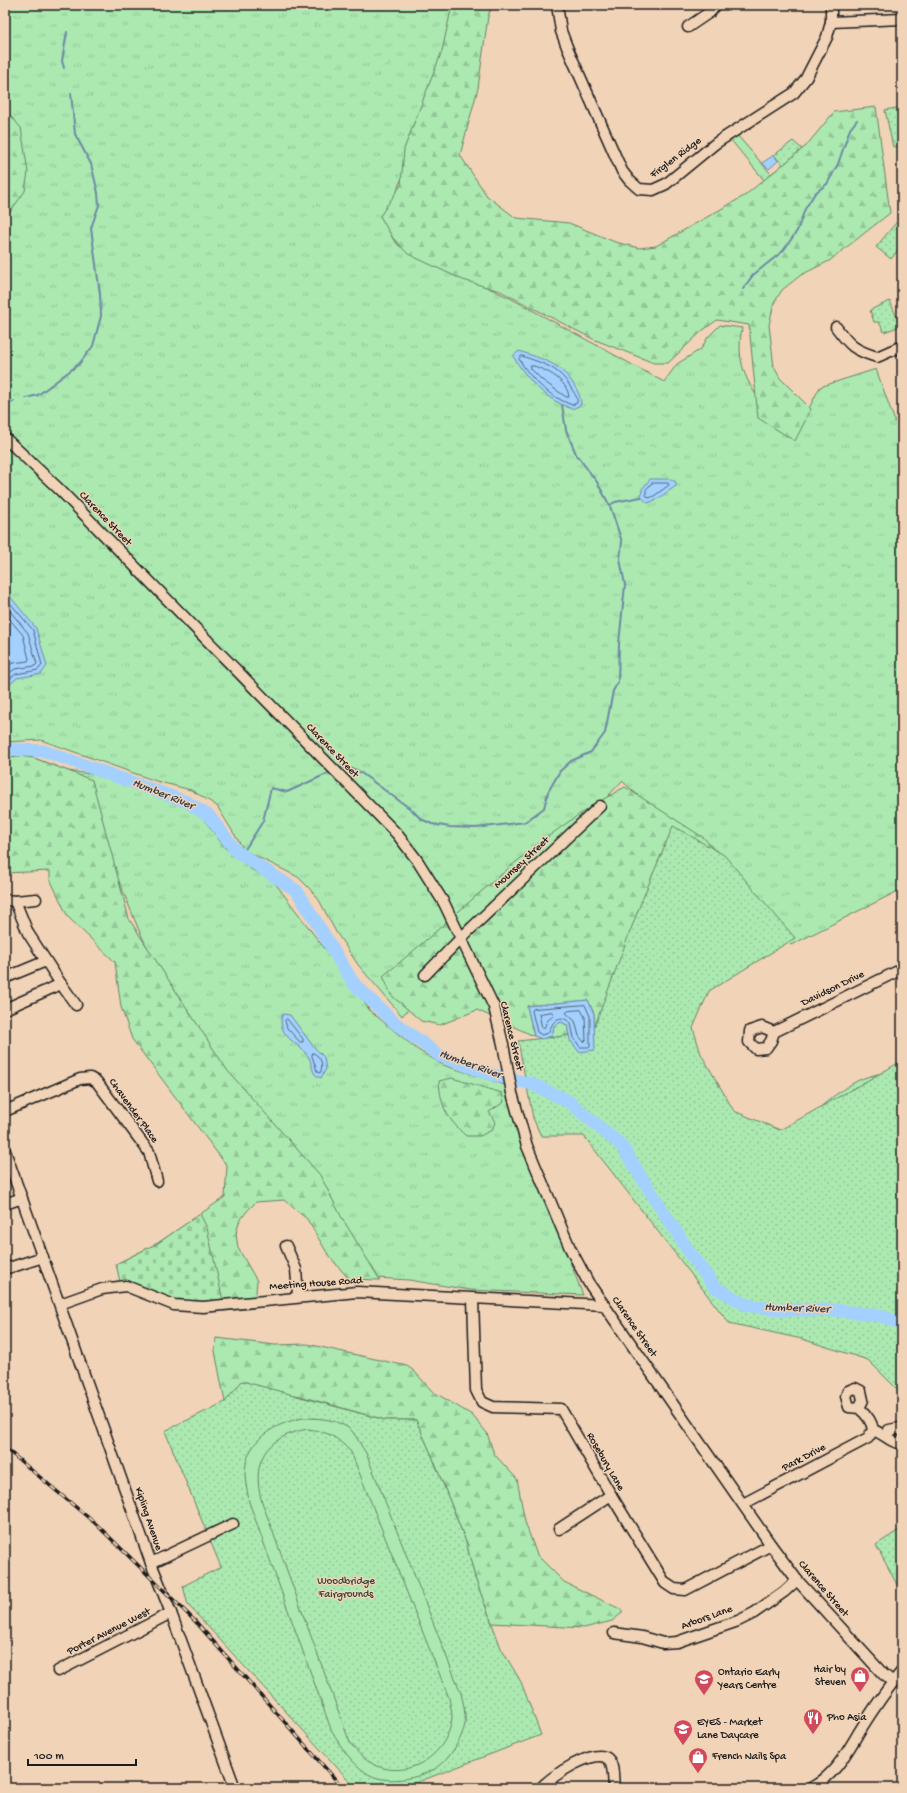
<svg xmlns="http://www.w3.org/2000/svg" width="907" height="1793" font-family="'Gochi Hand',sans-serif">
<defs>
<pattern id="grass-tufts" width="24" height="20" patternUnits="userSpaceOnUse"><rect width="24" height="20" fill="#abe9b1"/><path d="M3 7l-1-3M5 7V3M7 7l1-3M15 17l-1-3M17 17v-4M19 17l1-3" fill="none" stroke="#93c798"/></pattern>
<pattern id="forest-firs" width="22" height="20" patternUnits="userSpaceOnUse"><rect width="22" height="20" fill="#abe9b1"/><path d="M5 1l3.5 6h-7zM16 11l3.5 6h-7z" fill="#93c798"/></pattern>
<pattern id="cemetery-stones" width="16" height="16" patternUnits="userSpaceOnUse"><rect width="16" height="16" fill="#abe9b1"/><path d="M2 7V4a2 2 0 0 1 4 0v3zM10 15v-3a2 2 0 0 1 4 0v3z" fill="#93c798"/></pattern>
<pattern id="park-dots" width="8" height="8" patternUnits="userSpaceOnUse"><rect width="8" height="8" fill="#abe9b1"/><path d="M2 2h.1M6 6h.1" fill="none" stroke="#93c798" stroke-width="1.8" stroke-linecap="round"/></pattern>
</defs>
<rect width="100%" height="100%" fill="#f1d3b7"/>
<filter id="ink" filterUnits="userSpaceOnUse"><feTurbulence type="fractalNoise" baseFrequency=".025" numOctaves="2"/><feDisplacementMap in="SourceGraphic" scale="8" xChannelSelector="R" yChannelSelector="G"/><feConvolveMatrix kernelMatrix="1 2 1 2 8 2 1 2 1" color-interpolation-filters="sRGB"/></filter>
<g filter="url(#ink)">
<!-- grass -->
<g fill="url(#grass-tufts)" stroke="#648266">
<path d="M5,5H492L488,16L440,105L414,123V137L408,167L399,184L388,228L393,239L399,246L510,298L664,382L677,364L701,349L708,337L720,325L742,328C741,334 740,340 740,346C739,384 770,413 793,439L820,387L876,369L902,441V889L791,945L699,849L622,781L402,1016L359,966L336,932L319,900L309,888L298,877L244,850L217,806L203,797L191,790L156,781L41,740L5,742Z"/>
<path d="M737,135L771,174L802,149L772,196L764,180L730,139Z"/>
<path d="M11,758H34L68,771L98,775L122,783L196,809L225,848L252,870L267,876L278,887L324,948L339,964L370,1011L418,1050L443,1065L505,1085L524,1145L583,1295L470,1290L409,1280L377,1278L172,1001L138,928L101,837Z"/>
</g>
<!-- forest -->
<g fill="url(#forest-firs)" stroke="#648266">
<path d="M452,5H492L488,16L478,88L460,155L487,196L516,218L569,223L615,242L639,248L656,246L744,196L806,146L834,112L876,107L890,213L829,261L801,275L782,290L774,303L769,325L774,367L780,378L811,409L795,441L758,418L749,325L717,320L702,331L668,363H654L593,339L500,291L463,280L408,254L392,237L380,216L401,185L404,149L442,51Z"/>
<path d="M5,109L21,128L28,172L25,191L5,219Z"/>
<path d="M18,756L34,758L92,780L129,919L227,1070L320,1175L342,1218L380,1280L349,1279L329,1256L307,1219L284,1200L256,1202L247,1211L239,1222L236,1234L238,1248L257,1281L255,1304L224,1305L116,1264L158,1243L225,1197L227,1166L132,1039L121,1007L115,962L68,917L50,879V871L5,873V758Z"/>
<path d="M625,787L704,838L776,920C731,948 687,976 647,1009L646,1014L662,1050L682,1075L759,1157L771,1154C798,1129 825,1098 857,1081C871,1074 888,1072 902,1070V1131L860,1167L818,1221L800,1237L774,1248L745,1233L724,1188L695,1155L542,1039L552,1036L554,1026L561,1022L567,1025L570,1040L579,1051L595,1050L594,1014L588,1000L527,1006L534,1036L477,1010L440,1025L421,1021L391,995L383,976C463,912 534,835 625,787Z"/>
<path d="M452,1078L502,1093L504,1102L489,1112L495,1122L492,1130L480,1136H466C447,1118 441,1108 439,1081Z"/>
<path d="M216,1338L275,1345L307,1344L407,1366L414,1371L432,1391L472,1415L487,1433L494,1454L517,1479L525,1522L537,1555L564,1582L622,1610V1613L612,1621L584,1628L492,1623L475,1578L466,1542L432,1456L416,1420H385L296,1395L225,1402L215,1351Z"/>
</g>
<!-- cemetery -->
<path fill="url(#cemetery-stones)" stroke="#648266" d="M200,1214L207,1228L224,1305L181,1307L121,1286L116,1264L158,1243Z"/>
<!-- park -->
<g fill="url(#park-dots)" stroke="#648266">
<path d="M902,107V145L893,147L885,110Z"/>
<path d="M793,141L802,149L783,165L774,155Z"/>
<path d="M900,218L902,220V245L891,259L876,247Z"/>
<path d="M890,301L899,323L898,327L884,332L879,322H874L870,310Z"/>
<path d="M673,826L724,855L795,938L709,991L693,1028L701,1054L734,1111L780,1130L902,1061V1394L868,1360L802,1339L729,1323L584,1136H541L533,1118L518,1041L592,1033L640,905Z"/>
<path d="M242,1381L385,1420H416L432,1456L466,1542L475,1578L501,1648L521,1682L541,1735L402,1788H356L188,1605L183,1586L221,1567L165,1431L225,1402Z"/>
<path d="M902,1528V1594L876,1545Z"/>
</g>
<!-- garden -->
<path fill="#abe9b1" stroke="#648266" fill-rule="evenodd" d="M303,1418C320,1418 339,1419 352,1431C357,1437 361,1446 366,1453L461,1693C463,1703 466,1713 465,1724C463,1737 449,1760 438,1767C419,1779 384,1786 365,1772C350,1761 341,1747 332,1732L249,1502C248,1493 245,1483 245,1474C245,1440 275,1423 303,1418ZM308,1429C329,1432 337,1437 351,1452L449,1698C450,1704 452,1711 452,1717C449,1753 410,1781 375,1765C364,1760 357,1752 350,1743L262,1502C250,1462 266,1436 308,1429Z"/>
<!-- water -->
<g fill="#a3d0fe" stroke="#6d88a4">
<path d="M774,155L778,161L769,169L762,163Z"/>
<path d="M519,351C542,359 561,363 574,385C578,392 581,396 581,405L572,409C545,399 527,380 513,356Z"/>
<path d="M650,479H670L676,482V486L656,500L648,503L641,497L642,489Z"/>
<path d="M5,593L8,594L36,628L47,666L41,674L17,678L8,686H5Z"/>
<path d="M588,1000L594,1014L595,1050L579,1052L570,1040L567,1025L561,1022L554,1026L552,1036L542,1039L534,1036L527,1006Z"/>
<path d="M283,1014L290,1015L313,1046L324,1057L326,1069L321,1078C311,1076 313,1065 309,1058C303,1047 288,1041 283,1030C281,1025 280,1019 283,1014Z"/>
</g>
<g fill="none" stroke-linecap="round" stroke-linejoin="round">
<!-- shore -->
<g stroke="#526476" stroke-width="1">
<path d="M522,356C544,364 559,367 571,388C574,393 578,397 577,403L572,405C550,397 530,379 519,359Z"/>
<path d="M531,366H534C548,371 567,380 569,397H566L542,380L531,369Z"/>
<path d="M652,483H668L669,485L654,496L649,498L646,495V490Z"/>
<path d="M5,597L33,630L42,665L38,670L16,674L5,682"/>
<path d="M5,605L28,633L37,664L35,666L15,669L5,676"/>
<path d="M5,614L23,635L29,659L28,661L13,663L5,668"/>
<path d="M585,1005L590,1016V1047H580L574,1038L571,1023C558,1012 553,1022 548,1033L542,1035L537,1032L532,1011L533,1009Z"/>
<path d="M581,1010L585,1017L586,1040L584,1042L579,1036L575,1021L566,1013L568,1011Z"/>
<path d="M552,1012L554,1015L547,1021L544,1028H542L539,1014Z"/>
<path d="M287,1019L303,1039V1042H300L287,1028L285,1021Z"/>
<path d="M313,1053C321,1056 324,1065 320,1073L317,1071L312,1056Z"/>
</g>
<!-- stream -->
<g stroke="#6d88a4" stroke-width="2">
<path d="M64,68L62,61L67,32"/>
<path d="M743,289L753,275L783,251L797,231L805,209L815,193L827,184L838,164L850,129L857,120"/>
<path d="M26,398L38,395L79,364L93,346L101,316L100,294L91,228L99,205L98,193L91,164L75,134L71,93"/>
<path d="M5,407L14,401"/>
<path d="M610,505L615,502L641,497"/>
<path d="M339,769L344,767L357,770L412,810L421,819L432,824L450,827L476,828L525,822L544,808L548,792L560,771L571,761L591,752L605,733L613,691L618,682L619,643L625,585L620,559L622,542L610,506L597,482L576,454L566,430L562,405"/>
<path d="M242,854L263,821L271,788L287,792L331,772"/>
</g>
<!-- river -->
<path stroke="#a3d0fe" stroke-width="13" d="M5,749L44,751L187,802L209,816L236,851L297,891L354,984L395,1023L440,1056L489,1074L532,1084L568,1101L621,1145L691,1255L715,1287L746,1305L781,1310H834L882,1316L902,1324"/>
<!-- minor casing -->
<g stroke="#1c1c1c" stroke-width="13">
<g id="minor">
<path d="M557,5L561,31L567,47L622,171L629,180L639,189L653,190L666,184L716,143L794,93L806,78L827,37L831,22V5"/>
<path d="M831,22L902,19"/>
<path d="M688,27L710,12L716,5"/>
<path d="M836,327C850,346 854,350 877,357L902,346"/>
<path d="M5,438L60,490L397,834L417,860L444,903L494,1007L503,1044L512,1093L527,1146L570,1248L588,1282L771,1545L797,1580L883,1674L893,1682"/>
<path d="M5,900L15,901L28,933L61,984L5,1009"/>
<path d="M15,901L36,899"/>
<path d="M425,975L461,938L600,806"/>
<path d="M5,978L46,961"/>
<path d="M61,984L76,1005"/>
<path d="M774,1032L762,1027L750,1031L749,1042L756,1049L766,1048L771,1041L774,1032L902,969"/>
<path d="M5,1111L80,1079L90,1078L97,1082L149,1152L157,1181"/>
<path d="M5,1151L151,1563L171,1613L235,1788"/>
<path d="M5,1204L22,1198"/>
<path d="M286,1246L296,1269L298,1296"/>
<path d="M5,1268L12,1267L43,1257"/>
<path d="M473,1299L476,1390L482,1402L493,1407L561,1409L611,1495L665,1583L674,1589L685,1590L771,1545"/>
<path d="M60,1304L102,1289L126,1286L174,1305L203,1307L357,1292L604,1305"/>
<path d="M873,1430C885,1434 889,1442 899,1443L902,1440"/>
<path d="M888,1437L889,1430L899,1428L902,1431"/>
<path d="M743,1504L868,1438L873,1430C872,1421 866,1414 859,1408L863,1400L861,1391L855,1388L848,1391L846,1396L849,1407L859,1408"/>
<path d="M559,1529L611,1495"/>
<path d="M151,1563L233,1524"/>
<path d="M614,1633L642,1637L663,1643L677,1642L738,1621L754,1613L784,1592L797,1580"/>
<path d="M58,1671L171,1613"/>
<path d="M541,1788C550,1777 597,1745 609,1760C614,1766 613,1780 614,1788"/>
<path d="M811,1788C834,1776 846,1754 859,1732C872,1711 886,1690 902,1671"/>
</g>
</g>
<!-- minor -->
<use href="#minor" stroke="#f1d3b7" stroke-width="10"/>
<!-- rail casing -->
<g stroke="#1c1c1c" stroke-width="3.5">
<path id="rail" d="M5,1448L96,1524L196,1622L343,1788"/>
</g>
<!-- rail -->
<use href="#rail" stroke="#f1d3b7" stroke-width="2" stroke-dasharray="6" stroke-linecap="butt"/>
</g>
</g>
<!-- icons -->
<defs>
<g id="shop-pin" transform="scale(1)"><path d="M0 17L-7.5 6A9.5 9.5 0 1 1 7.5 6Z" fill="#d1495b" stroke="#f1d3b7"/><path d="M-5-2.5h2.3a2.7 3.5 0 0 1 5.4 0H5L5.5 6h-11ZM-1.5-2.5h3a1.5 2.3 0 0 0-3 0Z" fill="#fff"/></g>
<g id="school-pin" transform="scale(1)"><path d="M0 17L-7.5 6A9.5 9.5 0 1 1 7.5 6Z" fill="#d1495b" stroke="#f1d3b7"/><path d="M0-5L7-2L0 1L-7-2ZM-4 1L0 2.5L4 1V4Q0 6-4 4Z" fill="#fff"/></g>
<g id="restaurant-pin" transform="scale(1)"><path d="M0 17L-7.5 6A9.5 9.5 0 1 1 7.5 6Z" fill="#d1495b" stroke="#f1d3b7"/><path d="M-5-6h1v4h1v-4h1v4h1v-4h1v5L-1.5 .5V6h-2V.5L-5-1ZM5-6V6H3V1.5H1.5Q1.5-4 5-6Z" fill="#fff"/></g>
</defs>
<g fill-rule="evenodd">
<use href="#shop-pin" x="860" y="1676"/>
<use href="#school-pin" x="704" y="1679"/>
<use href="#restaurant-pin" x="813" y="1718"/>
<use href="#school-pin" x="683" y="1729"/>
<use href="#shop-pin" x="698" y="1757"/>
</g>
<g text-anchor="middle" dominant-baseline="central" stroke-width="3" stroke-linejoin="round" paint-order="stroke">
<!-- street labels -->
<g font-size="11" fill="#1c1c1c" stroke="#f1d3b7">
<text transform="translate(676 158) rotate(-37)">Firglen Ridge</text>
<text transform="translate(105 519) rotate(46)">Clarence Street</text>
<text transform="translate(332 751) rotate(46)">Clarence Street</text>
<text transform="translate(522 863) rotate(-43)">Mounsey Street</text>
<text transform="translate(833 989) rotate(-26)">Davidson Drive</text>
<text transform="translate(511 1036) rotate(76)">Clarence Street</text>
<text transform="translate(133 1111) rotate(54)">Chavender Place</text>
<text transform="translate(316 1284) rotate(-4)">Meeting House Road</text>
<text transform="translate(634 1327) rotate(55)">Clarence Street</text>
<text transform="translate(804 1458) rotate(-28)">Park Drive</text>
<text transform="translate(605 1462) rotate(60)">Rosebury Lane</text>
<text transform="translate(148 1519) rotate(71)">Kipling Avenue</text>
<text transform="translate(823 1589) rotate(49)">Clarence Street</text>
<text transform="translate(707 1618) rotate(-20)">Arbors Lane</text>
<text transform="translate(109 1632) rotate(-27)">Porter Avenue West</text>
</g>
<!-- park labels -->
<g font-size="11" fill="#39453a" stroke="#f1d3b7">
<text x="346" y="1582">Woodbridge<tspan x="346" dy="13">Fairgrounds</tspan></text>
</g>
<!-- poi labels -->
<g font-size="11" fill="#1c1c1c" stroke="#f1d3b7" text-anchor="start">
<text x="846" y="1670" text-anchor="end">Hair by<tspan x="846" dy="13">Steven</tspan></text>
<text x="718" y="1673">Ontario Early<tspan x="718" dy="13">Years Centre</tspan></text>
<text x="827" y="1718">Pho Asia</text>
<text x="697" y="1723">EYES - Market<tspan x="697" dy="13">Lane Daycare</tspan></text>
<text x="712" y="1757">French Nails Spa</text>
</g>
<!-- water labels -->
<g font-size="12" font-style="italic" fill="#374049" stroke="#f1d3b7">
<text transform="translate(163 795) rotate(22)">Humber River</text>
<text transform="translate(470 1065) rotate(20)">Humber River</text>
<text transform="translate(797 1309) rotate(2)">Humber River</text>
</g>
</g>
<!-- margin -->
<rect width="907" height="1793" fill="none" stroke="#f1d3b7" stroke-width="20"/>
<rect x="10" y="10" width="887" height="1773" fill="none" stroke="#1c1c1c" stroke-width="1.5" filter="url(#ink)"/>
<!-- scale -->
<path d="M28 1759v6h108v-6" fill="none" stroke="#1c1c1c" stroke-width="2"/>
<text x="34" y="1759" font-size="12" fill="#1c1c1c" stroke="#f1d3b7" stroke-width="3" paint-order="stroke">100 m</text>
</svg>
